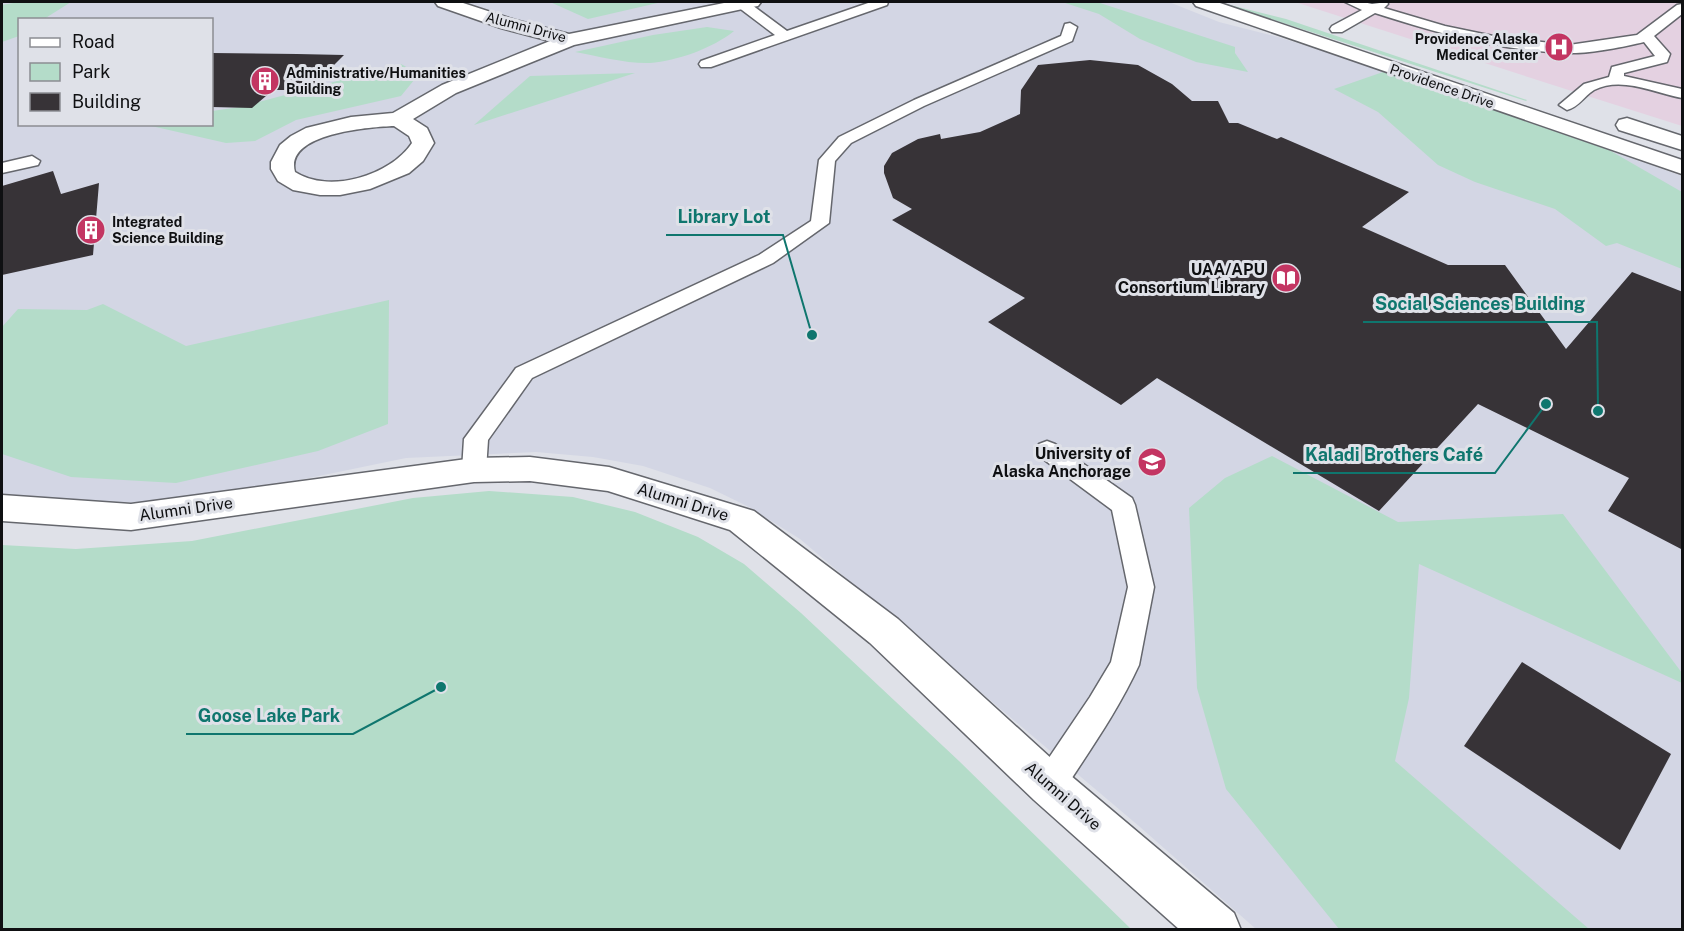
<svg xmlns="http://www.w3.org/2000/svg" width="1684" height="931" font-family="'Public Sans',sans-serif">
<rect width="100%" height="100%" fill="#dfe1e8"/>
<!-- built -->
<path fill="#d3d6e4" fill-rule="evenodd" d="M2,2H1169L1219,22L1278,37L1332,54L1682,176V929H1256L1140,827L800,539L749,507L710,488L643,466L593,457L536,452L406,458L280,484L145,503L64,500L2,494ZM20,20H212V124H20Z"/>
<!-- medical -->
<path fill="#e4d1e1" d="M1295,2H1682V126L1578,93Z"/>
<!-- green -->
<g fill="#b4dcc9">
<path d="M19,2H71L44,19L20,20L19,36L2,42V5Z"/>
<path d="M550,2H662L588,19Z"/>
<path d="M1062,2H1097L1235,47V53L1248,72L1196,62L1140,39L1099,14Z"/>
<path d="M1218,2L1286,19L1527,100L1526,101Z"/>
<path d="M707,27L734,31C713,48 677,61 650,63C628,64 597,56 575,52L653,35Z"/>
<path d="M401,64L419,74L401,96L296,120L255,141L226,143L147,125L212,124V111L240,107Z"/>
<path d="M1383,72L1609,150L1682,192V269L1617,243L1606,246L1555,209L1475,182L1438,165L1378,112L1334,89Z"/>
<path d="M635,73L474,125L530,76Z"/>
<path d="M389,300L388,424L318,451L176,483L71,477L2,454V327L18,309L87,310L103,304L186,346Z"/>
<path d="M1272,456L1398,522L1563,514L1682,673V683L1419,564L1409,698L1395,761L1589,929H1339L1226,789L1197,688L1189,508L1225,478Z"/>
<path d="M489,491L573,497L635,512L698,537L744,564L801,613L959,761L1131,929H2V545L76,549L192,541L413,498Z"/>
</g>
<!-- building -->
<g fill="#373337">
<path d="M212,53L297,54L344,55L309,90H273L252,108L212,107Z"/>
<path d="M1090,60L1138,65L1172,84L1192,101H1218L1229,123H1238L1277,139L1281,137L1409,192L1362,227L1448,265H1505L1566,349L1632,272L1683,292V550L1608,511L1629,478L1478,404L1379,511L1157,378L1121,405L988,322L1025,298L892,220L912,209L893,198L884,173V166L892,153L918,139L940,134L941,139L980,132L1020,114L1021,90L1038,65Z"/>
<path d="M53,171L61,194L99,183L93,255L2,275V186Z"/>
<path d="M1522,662L1671,754L1620,850L1464,746Z"/>
</g>
<g fill="none" stroke-linecap="round" stroke-linejoin="round">
<!-- service casing -->
<g stroke="#65676d" stroke-width="3">
<g id="service">
<path d="M738,2H748L787,31L871,2H888L887,5L711,67H701L699,64L701,61L775,35L738,7L737,4Z"/>
<path d="M1345,2H1363L1372,4L1387,2L1388,4L1384,8L1445,26L1498,37L1569,45L1637,35L1677,5L1682,4V14L1654,36L1670,54L1667,62L1624,73V76L1682,89V98C1654,93 1622,76 1594,90C1584,96 1579,107 1567,110L1559,105L1584,84L1609,77L1612,67L1655,56L1644,42C1623,47 1589,54 1567,53C1501,51 1437,33 1375,13L1342,32H1332L1330,29L1332,26L1362,10Z"/>
<path d="M1070,23L1077,27L1072,41L924,106L851,143L835,161L829,223L773,263L532,378L488,440L486,470L483,476L474,479L465,476L462,470L464,439L516,368L759,255L811,221L819,160L839,137L914,100L1061,36L1065,24Z"/>
<path d="M32,156L40,161L38,165L2,173V163Z"/>
<path d="M1047,441L1055,444L1132,498L1135,505L1154,587L1139,665C1118,711 1088,753 1060,796L1049,800L1038,796L1033,785L1038,774L1090,697L1111,662L1128,587L1112,510L1039,456L1035,450L1039,444Z"/>
</g>
</g>
<!-- minor casing -->
<g stroke="#65676d" stroke-width="3">
<g id="minor">
<path d="M435,2H460L515,20L569,34L729,2H761L758,6L752,7L574,45L456,93L413,119L427,128L434,143L423,161L409,173L370,189L340,195H320L293,190L278,181L271,169V162L280,145L291,136L306,128L351,117L393,113L442,85L550,41L501,28L438,6ZM394,126L409,136L412,143C390,176 329,194 295,172C284,133 370,127 394,126Z"/>
<path d="M530,457L609,467L754,511L898,619L1064,770L1234,913L1241,930H1180L1034,800L870,643L730,530L608,491L530,481L474,482L131,530L2,521V495L131,504L474,458Z"/>
</g>
</g>
<!-- secondary casing -->
<g stroke="#65676d" stroke-width="3">
<g id="secondary">
<path d="M1193,2H1217L1682,160V174L1196,6Z"/>
<path d="M1627,118L1682,136V150L1619,130L1616,125L1619,120Z"/>
</g>
</g>
<!-- service -->
<use href="#service" fill="#fff" fill-rule="evenodd"/>
<!-- minor -->
<use href="#minor" fill="#fff" fill-rule="evenodd"/>
<!-- secondary -->
<use href="#secondary" fill="#fff" fill-rule="evenodd"/>
</g>
<!-- icons -->
<defs>
<g id="hospital-disc" transform="scale(1.5)"><circle r="9.5" fill="#c33562" stroke="#dfe1e8"/><path d="M-5-5h3v3.5h4V-5h3V5h-3V1.5h-4V5h-3Z" fill="#fff"/></g>
<g id="building-disc" transform="scale(1.5)"><circle r="9.5" fill="#c33562" stroke="#dfe1e8"/><path d="M-4-6H4V6H1V3H-1V6H-4ZM-2.5-4.3h1.7v1.8h-1.7ZM.8-4.3h1.7v1.8H.8ZM-2.5-1h1.7V.8h-1.7ZM.8-1h1.7V.8H.8Z" fill="#fff"/></g>
<g id="library-disc" transform="scale(1.5)"><circle r="9.5" fill="#c33562" stroke="#dfe1e8"/><path d="M-6-4Q-3-5.5-.7-3.5V5Q-3 3-6 4ZM6-4Q3-5.5 .7-3.5V5Q3 3 6 4Z" fill="#fff"/></g>
<g id="university-disc" transform="scale(1.5)"><circle r="9.5" fill="#c33562" stroke="#dfe1e8"/><path d="M0-5L7-2L0 1L-7-2ZM-4 1L0 2.5L4 1V4Q0 6-4 4Z" fill="#fff"/></g>
</defs>
<g fill-rule="evenodd">
<use href="#hospital-disc" x="1559" y="47"/>
<use href="#building-disc" x="265" y="81"/>
<use href="#building-disc" x="91" y="230"/>
<use href="#library-disc" x="1286" y="278"/>
<use href="#university-disc" x="1152" y="462"/>
</g>
<g text-anchor="middle" dominant-baseline="central" stroke-width="6" stroke-linejoin="round" paint-order="stroke">
<!-- far-street labels -->
<g font-size="14" fill="#0f1012" stroke="#dfe1e8">
<text transform="translate(526 27) rotate(15)">Alumni Drive</text>
<text transform="translate(1442 86) rotate(19)">Providence Drive</text>
</g>
<!-- far-poi labels -->
<g font-size="14" font-weight="bold" fill="#0f1012" stroke="#dfe1e8" text-anchor="start">
<text x="1538" y="39" text-anchor="end">Providence Alaska<tspan x="1538" dy="16">Medical Center</tspan></text>
<text x="286" y="73">Administrative/Humanities<tspan x="286" dy="16">Building</tspan></text>
<text x="112" y="222">Integrated<tspan x="112" dy="16">Science Building</tspan></text>
</g>
<!-- poi labels -->
<g font-size="16" font-weight="bold" fill="#0f1012" stroke="#dfe1e8" text-anchor="end">
<text x="1265" y="269">UAA/APU<tspan x="1265" dy="18">Consortium Library</tspan></text>
<text x="1131" y="453">University of<tspan x="1131" dy="18">Alaska Anchorage</tspan></text>
</g>
<!-- street labels -->
<g font-size="16" fill="#0f1012" stroke="#dfe1e8">
<text transform="translate(683 502) rotate(17)">Alumni Drive</text>
<text transform="translate(186 509) rotate(-8)">Alumni Drive</text>
<text transform="translate(1063 796) rotate(41)">Alumni Drive</text>
</g>
</g>
<!-- callouts -->
<path fill="none" stroke="#0f766e" stroke-width="2" d="M812 335L783 235H666M1598 411L1597 322H1363M1546 404L1495 473H1293M441 687L353 734H186"/>
<g fill="#0f766e" stroke="#dfe1e8" stroke-width="2">
<circle cx="812" cy="335" r="6"/>
<circle cx="1598" cy="411" r="6"/>
<circle cx="1546" cy="404" r="6"/>
<circle cx="441" cy="687" r="6"/>
</g>
<g font-size="18" text-anchor="middle" font-weight="bold" fill="#0f766e" stroke="#dfe1e8" stroke-width="6" stroke-linejoin="round" paint-order="stroke">
<text x="724" y="223">Library Lot</text>
<text x="1480" y="310">Social Sciences Building</text>
<text x="1394" y="461">Kaladi Brothers Café</text>
<text x="269" y="722">Goose Lake Park</text>
</g>
<!-- border -->
<rect width="1684" height="931" fill="none" stroke="#0f1012" stroke-width="6"/>
<!-- legend -->
<rect x="18" y="18" width="195" height="108" fill="#dfe1e8" stroke="#8c8d92" stroke-width="1.5"/>
<rect x="30" y="38" width="30" height="9" fill="#ffffff" stroke="#8c8d92" stroke-width="1.5"/>
<text x="72" y="48" font-size="18" fill="#0f1012">Road</text>
<rect x="30" y="63" width="30" height="18" fill="#b4dcc9" stroke="#8c8d92" stroke-width="1.5"/>
<text x="72" y="78" font-size="18" fill="#0f1012">Park</text>
<rect x="30" y="93" width="30" height="18" fill="#373337" stroke="#8c8d92" stroke-width="1.5"/>
<text x="72" y="108" font-size="18" fill="#0f1012">Building</text>
</svg>
